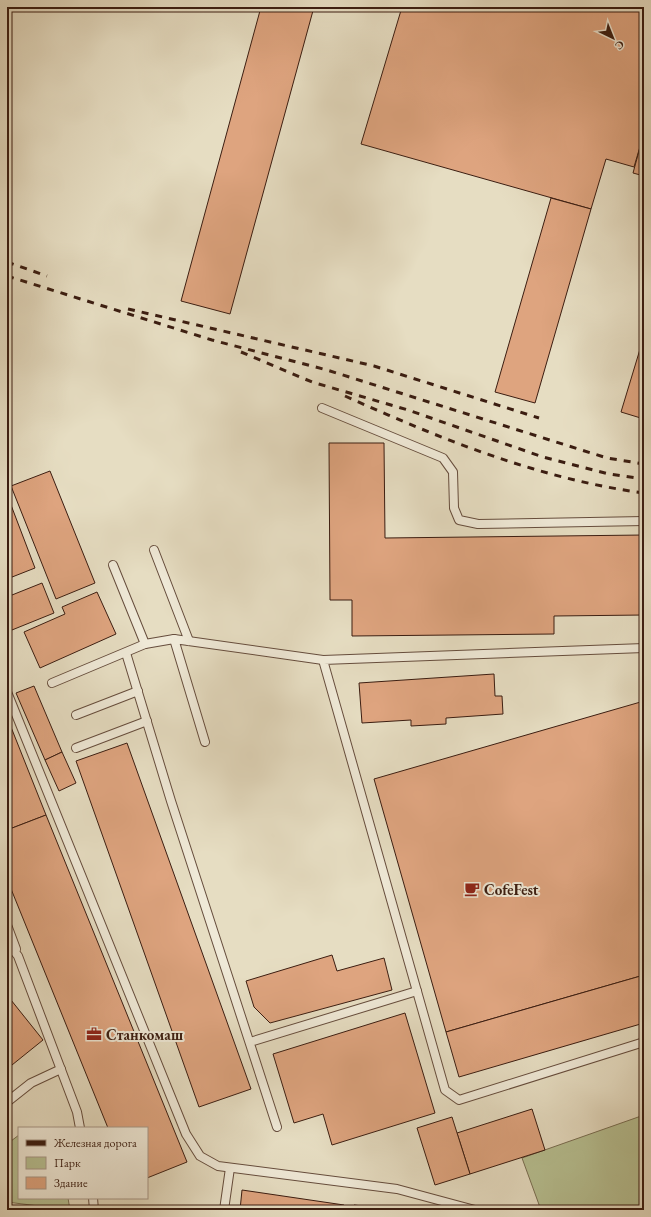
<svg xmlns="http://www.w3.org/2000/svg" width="651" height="1217" font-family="'EB Garamond',serif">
<rect width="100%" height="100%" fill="#e6ddc2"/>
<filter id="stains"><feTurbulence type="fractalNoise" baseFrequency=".005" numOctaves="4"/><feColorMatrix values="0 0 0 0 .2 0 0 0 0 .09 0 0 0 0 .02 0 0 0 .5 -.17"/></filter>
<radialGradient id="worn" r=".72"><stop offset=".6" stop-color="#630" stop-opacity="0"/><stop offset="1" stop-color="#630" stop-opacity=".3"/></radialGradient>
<!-- green -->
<g fill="#b7c092" stroke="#796e52">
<path d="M644,1115V1210H541L522,1158Z"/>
<path d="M19,1135V1198H68L70,1210L7,1202V1144Z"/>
</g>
<!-- building -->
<g fill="#dea47f" stroke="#3b1d11">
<path d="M261,7H314L230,314L181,301Z"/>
<path d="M402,7H644V133L634,167L606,159L591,209L361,144Z"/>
<path d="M644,133V176L633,173Z"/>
<path d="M551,198L591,209L535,403L495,392Z"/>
<path d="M644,336V419L621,412Z"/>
<path d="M329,443H384L385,538L644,535V615L554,616V634L352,636V600H330Z"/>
<path d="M50,471L95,583L56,599L11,486Z"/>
<path d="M11,505L35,568L7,579V507Z"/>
<path d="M42,583L54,613L7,632V597Z"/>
<path d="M97,592L116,634L40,668L24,632L65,614L62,607Z"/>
<path d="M494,674L495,696H502L503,714L446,718V724L411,726V720L362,723L359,683Z"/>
<path d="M34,686L62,752L45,760L16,693Z"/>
<path d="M644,701V975L446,1032L374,779Z"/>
<path d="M7,717L46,815L7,830Z"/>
<path d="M127,743L251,1089L199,1107L76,761Z"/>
<path d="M62,752L76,783L59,791L45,760Z"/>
<path d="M46,815L187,1162L147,1178V1128H108L7,879V830Z"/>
<path d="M332,955L337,971L384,958L392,990L270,1023L254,1007L246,981Z"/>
<path d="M644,975V1023L459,1077L446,1032Z"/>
<path d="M7,995L43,1040L7,1069Z"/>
<path d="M405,1013L435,1113L332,1145L323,1114L294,1123L273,1054Z"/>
<path d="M532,1109L545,1150L470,1174L457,1133Z"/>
<path d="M452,1117L470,1174L435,1185L417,1128Z"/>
<path d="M242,1190L344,1205V1210H240Z"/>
<path d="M354,1205L394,1210H353Z"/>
</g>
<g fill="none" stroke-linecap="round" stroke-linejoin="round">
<!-- service casing -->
<g stroke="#664d3d" stroke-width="10">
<g id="service">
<path d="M322,408L443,458L453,472L454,508L459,520L478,524L644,521"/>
<path d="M154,550L189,641"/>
<path d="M113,565L145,644"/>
<path d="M644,648L323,660L445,1090L459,1100L644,1042"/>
<path d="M126,653L171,801L277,1127"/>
<path d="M52,683L145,644L174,639"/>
<path d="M7,692L186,1134L200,1156L218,1166L397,1189L475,1210"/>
<path d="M76,715L138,691"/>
<path d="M205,742L174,639L323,660"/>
<path d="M76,748L147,721"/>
<path d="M7,925L16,949"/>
<path d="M7,942L18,956L77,1112L80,1128"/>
<path d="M250,1042L417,991"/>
<path d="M7,1102L31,1083L61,1069"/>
<path d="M93,1198L94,1210"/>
<path d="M224,1210L230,1168"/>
</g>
</g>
<!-- service -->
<use href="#service" stroke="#efe9d7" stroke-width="8"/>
<!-- rail -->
<g stroke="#3b1d11" stroke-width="3" stroke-dasharray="7 7" stroke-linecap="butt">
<path d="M7,262L47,276"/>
<path d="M7,276L212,340L327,370L607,458L644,464"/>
<path d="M128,309L374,366L539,418"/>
<path d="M241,352L312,382L408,410L543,457L609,474L644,479"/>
<path d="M345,396C441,439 539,479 644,493"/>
</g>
</g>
<!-- icons -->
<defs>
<g id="cafe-bare" transform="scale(1.2)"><path d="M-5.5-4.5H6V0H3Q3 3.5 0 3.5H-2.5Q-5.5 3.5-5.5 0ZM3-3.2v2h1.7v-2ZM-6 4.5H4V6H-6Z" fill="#8f2418" stroke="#efe9d7" stroke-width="2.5" paint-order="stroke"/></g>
<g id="office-bare" transform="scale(1.2)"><path d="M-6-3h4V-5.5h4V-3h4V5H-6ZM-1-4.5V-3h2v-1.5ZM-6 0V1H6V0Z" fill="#8f2418" stroke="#efe9d7" stroke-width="2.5" paint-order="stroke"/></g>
</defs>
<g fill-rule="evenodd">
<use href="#cafe-bare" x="472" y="889"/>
<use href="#office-bare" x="94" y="1034"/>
</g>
<g text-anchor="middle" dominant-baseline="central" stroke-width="4" stroke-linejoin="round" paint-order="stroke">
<!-- poi labels -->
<g font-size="15" font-weight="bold" fill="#3b1d11" stroke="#efe9d7" text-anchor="start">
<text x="484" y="889">CofeFest</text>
<text x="106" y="1034">Станкомаш</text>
</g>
</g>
<!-- margin -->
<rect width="651" height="1217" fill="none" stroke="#e6ddc2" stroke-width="24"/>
<rect x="8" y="8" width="635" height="1201" fill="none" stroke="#3b1d11" stroke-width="2"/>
<rect x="12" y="12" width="627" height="1193" fill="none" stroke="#3b1d11"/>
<!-- legend -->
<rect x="18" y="1127" width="130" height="72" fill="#efe9d7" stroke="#a79788"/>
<rect x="26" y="1140" width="20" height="6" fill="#3b1d11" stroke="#a79788"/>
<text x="54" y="1147" font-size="12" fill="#3b1d11">Железная дорога</text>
<rect x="26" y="1157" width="20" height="12" fill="#b7c092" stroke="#a79788"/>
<text x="54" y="1167" font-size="12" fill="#3b1d11">Парк</text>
<rect x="26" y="1177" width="20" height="12" fill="#dea47f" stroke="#a79788"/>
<text x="54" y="1187" font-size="12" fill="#3b1d11">Здание</text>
<!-- north arrow -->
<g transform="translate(613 38) rotate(137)" stroke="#efe9d7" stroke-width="3" paint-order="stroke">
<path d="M0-3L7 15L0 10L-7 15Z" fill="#3b1d11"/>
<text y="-6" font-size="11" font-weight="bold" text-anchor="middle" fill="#3b1d11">С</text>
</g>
<rect width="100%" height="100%" filter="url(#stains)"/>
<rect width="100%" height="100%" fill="url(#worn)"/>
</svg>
